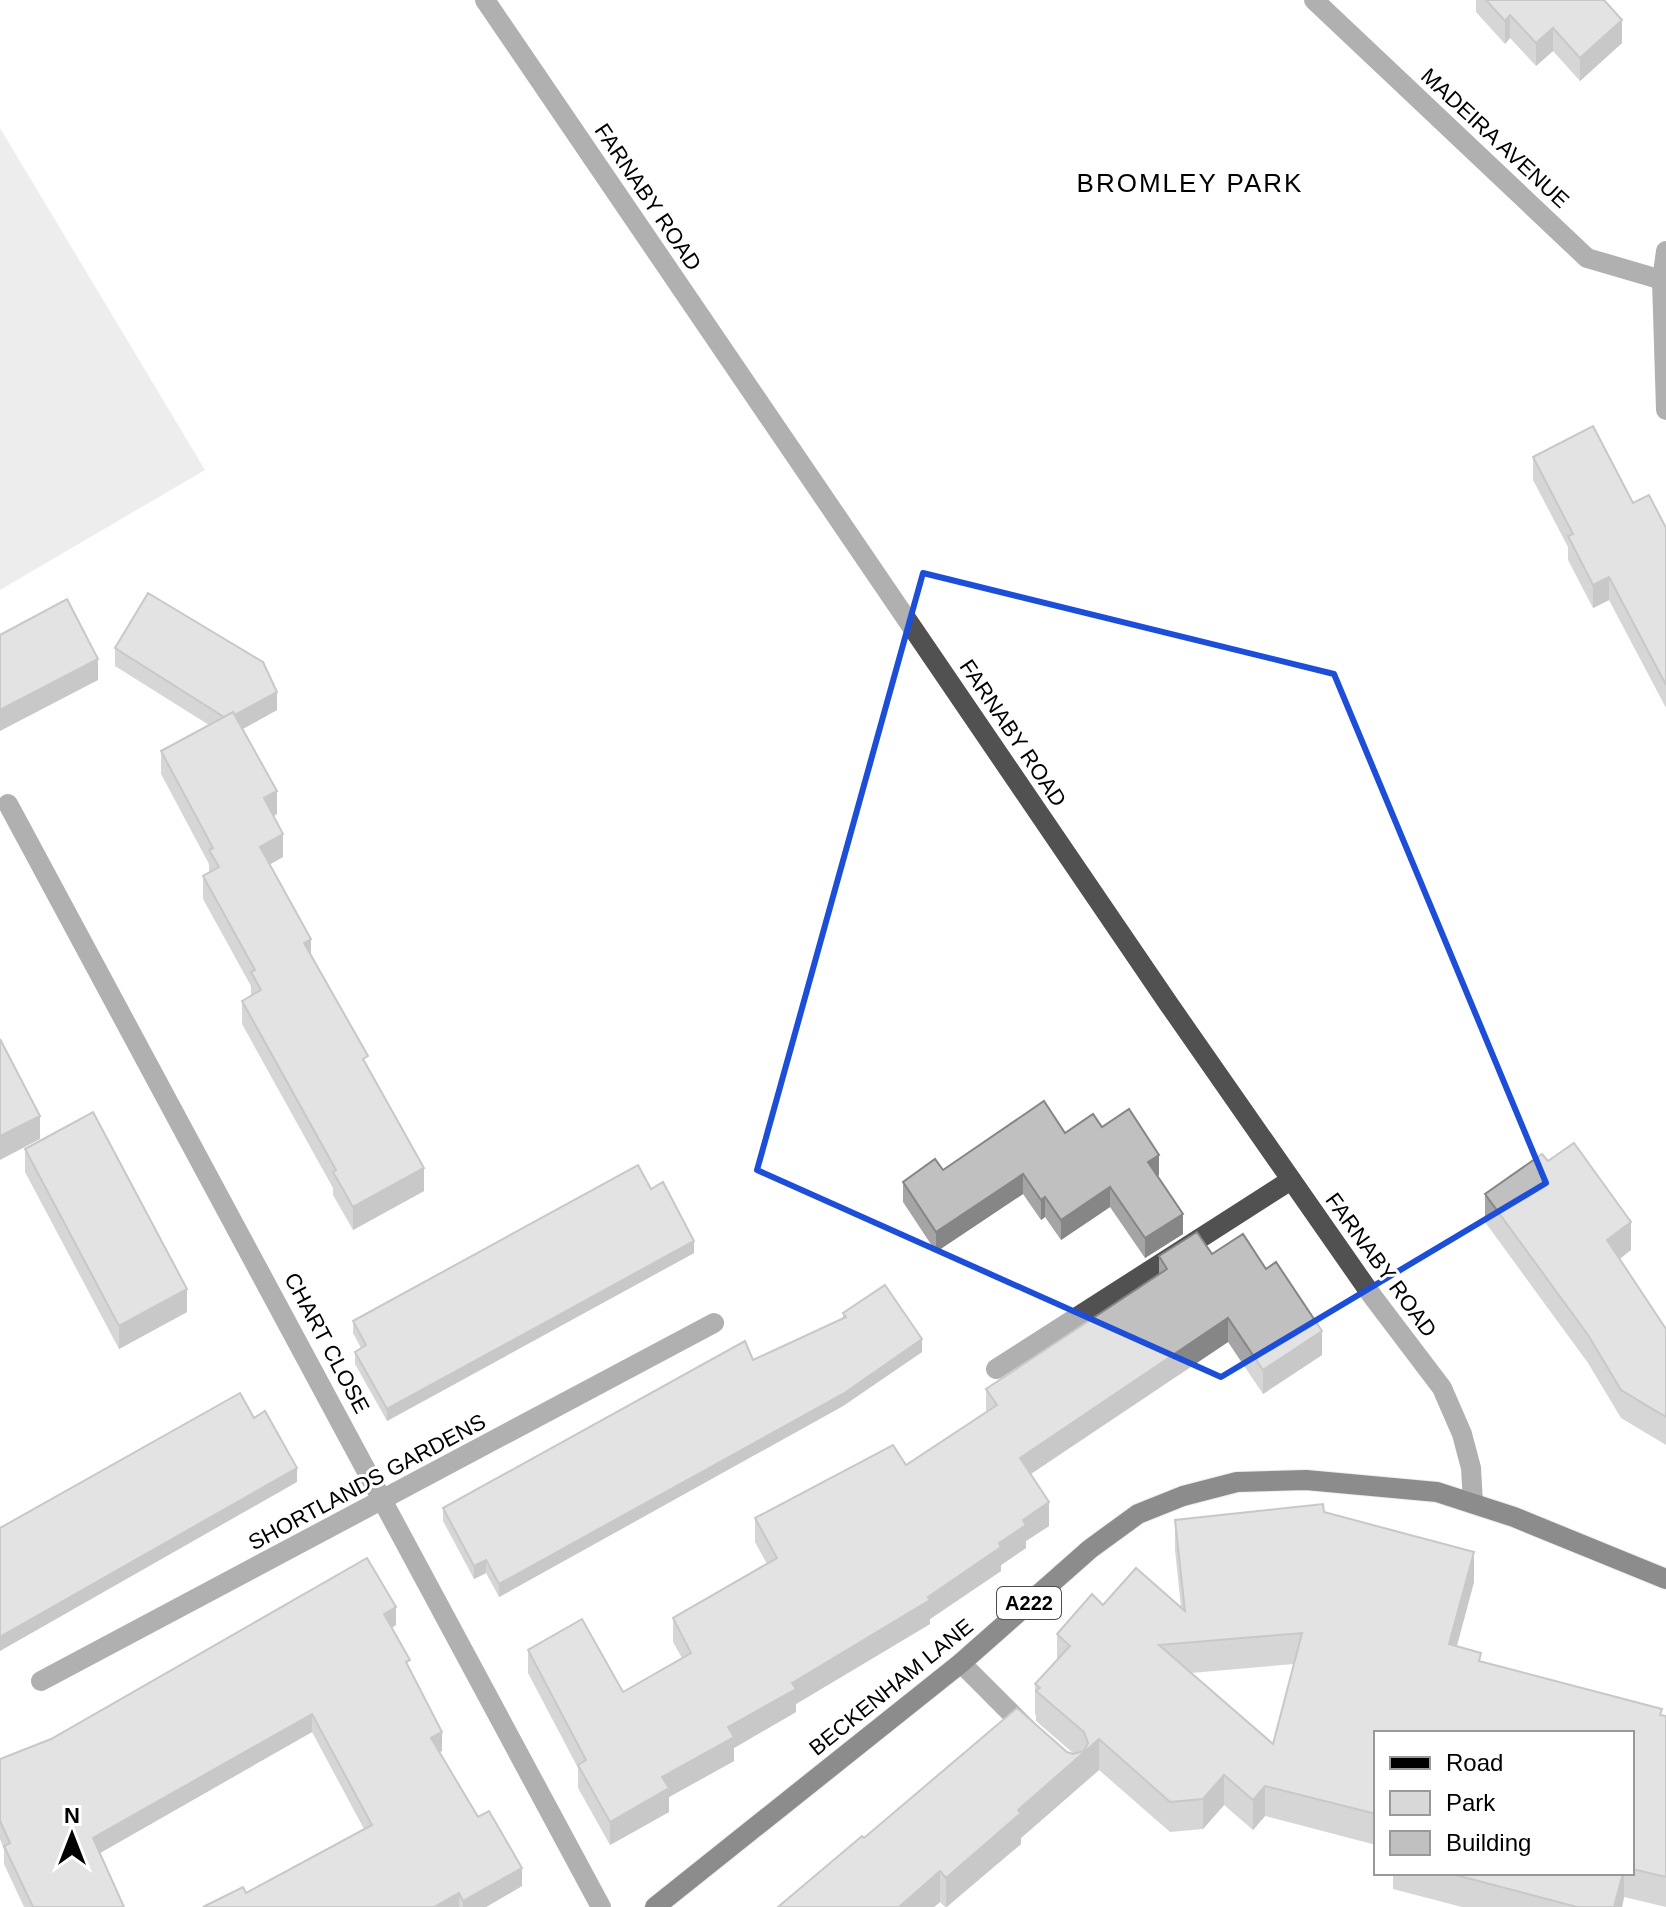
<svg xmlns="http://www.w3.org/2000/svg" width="1666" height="1907" font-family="Arial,sans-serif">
<rect width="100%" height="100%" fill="#fff"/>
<!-- green -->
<path fill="#d8d8d8" d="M0,128L205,470L0,590Z"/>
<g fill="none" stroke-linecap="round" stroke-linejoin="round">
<!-- major casing -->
<g stroke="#dbdbdb" stroke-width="22">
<path id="major" d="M655,1907L961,1663L1090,1549L1138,1514L1183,1496L1237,1482L1306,1480L1437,1492L1514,1517L1666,1579"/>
</g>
<!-- minor -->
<g stroke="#515151" stroke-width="20">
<path d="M485,0L1168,1003L1373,1297L1442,1388L1462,1434L1471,1468L1473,1503"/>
<path d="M1314,0L1587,258L1662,280"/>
<path d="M1666,251L1662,280L1666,410"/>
<path d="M8,804L601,1907"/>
<path d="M996,1369L1291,1180"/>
<path d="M961,1663L1029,1731"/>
<path d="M41,1681L714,1323"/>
</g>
<!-- major -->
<use href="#major" stroke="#000" stroke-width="20"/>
</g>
<!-- wall -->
<g fill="#a5a5a5" fill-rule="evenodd">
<path d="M1476,0H1604L1622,43L1580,81L1553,51L1536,66L1510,38L1505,44L1476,12Z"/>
<path d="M1533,457L1633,503L1666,528V708L1609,600L1593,608L1568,560V547L1533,480Z"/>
<path d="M115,648L277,710L243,729L277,814L274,816L283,857L270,864L311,955L368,1067L424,1191L353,1230L333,1195V1188L242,1024V1001L251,996V986L203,899V876L209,872V864L161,774V751L209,725L115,666Z"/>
<path d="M1102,1127L1159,1175L1157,1176L1183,1234L1145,1258L1110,1207L1061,1240L1045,1217L1041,1220L1023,1194L936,1252L903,1202V1182L1065,1133Z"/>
<path d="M25,1149L187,1312L119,1349L25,1172Z"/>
<path d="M1548,1161L1631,1250L1620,1259L1666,1329V1445L1621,1418L1588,1363L1485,1222V1194Z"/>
<path d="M651,1189L694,1253L387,1421L355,1364V1352L361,1348L353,1333V1321Z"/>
<path d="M1212,1254L1322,1355L1263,1394L1228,1342L1031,1474L1049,1526L1026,1541V1548L1001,1565V1571L930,1619V1624L796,1704V1712L734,1748V1761L669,1797V1812L610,1845L578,1788V1768L528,1673V1650L623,1692L682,1658L673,1642V1618L767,1564L755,1542V1518L906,1465L986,1412V1389L1159,1274V1256Z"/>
<path d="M843,1313L922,1352L843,1406L499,1597L486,1573L474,1579L443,1521V1508L843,1318Z"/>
<path d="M1324,1512L1474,1582L1457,1646L1481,1662L1666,1716V1907L1624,1897L1622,1907H1462L1393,1889V1873H1632V1733H1376V1845L1265,1816L1253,1830L1224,1805L1203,1829L1170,1832L1099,1770L1021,1838V1844L947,1907H945L940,1902L934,1907H778L864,1838L1067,1752L1074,1754L1036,1721V1715L1035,1714V1684L1057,1660V1634L1103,1605L1181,1607L1175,1550V1520ZM1294,1664L1273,1744L1191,1673Z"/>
<path d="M396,1625L392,1628L442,1751L439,1752L522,1886L486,1907H203L246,1893L364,1829L312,1732L100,1853L124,1907H24L4,1864V1850L0,1839V1759Z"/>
</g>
<!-- shaded-wall -->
<g fill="#868686">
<path d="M1510,15V38L1505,44V21Z"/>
<path d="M1622,20V43L1580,81V58Z"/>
<path d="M1553,28V51L1536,66V43Z"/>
<path d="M1609,577V600L1593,608V585Z"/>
<path d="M98,659V680L0,731V710Z"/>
<path d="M277,692V710L228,737V719Z"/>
<path d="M277,791V814L264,821V798Z"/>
<path d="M283,834V857L260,870V847Z"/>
<path d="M311,939V962L304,943Z"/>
<path d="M40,1116V1139L0,1160V1136Z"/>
<path d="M1159,1155V1175L1148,1182V1162Z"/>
<path d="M424,1168V1191L353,1230V1207Z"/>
<path d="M1023,1174V1194L936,1252V1232Z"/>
<path d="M1110,1187V1207L1061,1240V1220Z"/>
<path d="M1045,1197V1217L1041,1220V1200Z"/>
<path d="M1183,1214V1234L1145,1258V1238Z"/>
<path d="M1631,1222V1250L1607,1268V1240Z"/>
<path d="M694,1241V1253L387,1421V1409Z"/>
<path d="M187,1289V1312L119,1349V1326Z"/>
<path d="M1228,1318V1342L1020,1481V1458Z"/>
<path d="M1322,1331V1355L1263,1394V1370Z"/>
<path d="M922,1339V1352L843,1406L499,1597V1584Z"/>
<path d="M297,1468V1482L0,1651V1660V1637Z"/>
<path d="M1049,1502V1526L1026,1541V1548L1001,1565V1571L930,1619V1624L796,1704V1712L734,1748V1761L669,1797V1812L610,1845V1822L662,1777L728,1727L792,1683L928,1597L999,1543L1023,1520Z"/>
<path d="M1474,1552V1582L1449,1674V1644Z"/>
<path d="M486,1560V1573L474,1579V1566Z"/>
<path d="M396,1607V1625L384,1632V1614Z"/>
<path d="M312,1714V1732L93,1857V1838Z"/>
<path d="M442,1732V1751L431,1757V1738Z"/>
<path d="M1099,1739V1770L1021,1838V1844L946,1907V1878L1018,1810Z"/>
<path d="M1224,1775V1805L1203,1829V1799Z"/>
<path d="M1265,1786V1816L1253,1830V1800Z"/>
<path d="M522,1868V1886L486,1907H463V1901Z"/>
<path d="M940,1871V1902L934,1907H899Z"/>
<path d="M1623,1873H1624V1897L1622,1907H1614Z"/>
<path d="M459,1893V1907H434Z"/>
</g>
<!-- building -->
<g fill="#c0c0c0" stroke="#868686" stroke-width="2" fill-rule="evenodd">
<path d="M1486,0H1604L1622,20L1580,58L1553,28L1536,43L1510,15L1505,21Z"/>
<path d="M1593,426L1633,503L1649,495L1666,528V685L1609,577L1593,585L1568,536L1573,534L1533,457Z"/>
<path d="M148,593L263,662L277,692L235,715L233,712L224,717L115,648Z"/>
<path d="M67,599L98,659L0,710V635Z"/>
<path d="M233,712L277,791L264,798L283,834L260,847L311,939L304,943L368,1056L363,1059L424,1168L353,1207L333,1172L336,1170L242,1001L261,990L251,972L255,970L203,876L219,867L209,850L213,848L161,751Z"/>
<path d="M0,1039L40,1116L0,1136Z"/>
<path d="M1044,1101L1065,1133L1093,1114L1102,1127L1129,1109L1159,1155L1148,1162L1183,1214L1145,1238L1110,1187L1061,1220L1045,1197L1041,1200L1023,1174L936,1232L903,1182L935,1159L943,1170Z"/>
<path d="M93,1112L187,1289L119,1326L25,1149Z"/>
<path d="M1574,1143L1631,1222L1607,1240L1666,1329V1417L1621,1390L1588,1335L1485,1194L1542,1154L1548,1161Z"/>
<path d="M638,1165L651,1189L663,1182L694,1241L387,1409L355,1352L366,1345L353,1321Z"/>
<path d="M1197,1232L1212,1254L1243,1234L1266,1269L1276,1262L1322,1331L1263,1370L1228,1318L1020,1458L1049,1502L1023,1520L1026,1525L999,1543L1001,1547L928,1597L930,1600L792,1683L796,1689L728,1727L734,1737L662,1777L669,1788L610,1822L578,1765L586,1760L528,1650L582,1619L623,1692L691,1653L673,1618L777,1558L755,1518L893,1445L906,1465L997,1405L986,1389L1167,1269L1159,1256Z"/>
<path d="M885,1285L922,1339L843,1394L499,1584L486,1560L474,1566L443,1508L745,1341L753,1360L846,1317L843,1313Z"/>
<path d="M240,1393L254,1418L265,1411L297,1468L0,1637V1528Z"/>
<path d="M1323,1504L1324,1512L1474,1552L1449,1644L1481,1653L1479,1661L1662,1709L1660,1715L1666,1716V1877L1632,1869V1733H1376V1814L1265,1786L1253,1800L1224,1775L1203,1799L1170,1802L1099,1739L1018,1810L1021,1813L946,1878L940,1871L899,1907H778L862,1836L864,1838L1017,1708L1067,1752L1073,1754L1084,1751L1088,1743L1084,1732L1036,1691L1040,1688L1035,1684L1070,1646L1057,1634L1092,1594L1103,1605L1136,1568L1185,1611L1175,1520ZM1302,1633L1273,1744L1159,1645Z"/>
<path d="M367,1558L396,1607L384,1614L410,1660L406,1662L442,1732L431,1738L478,1817L489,1811L522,1868L463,1901L459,1893L434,1907H203L243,1887L246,1893L372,1825L312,1714L93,1838L124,1907H33L4,1846L10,1843L0,1821V1759L51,1739Z"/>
<path d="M1448,1873H1623L1614,1907H1577Z"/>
</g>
<!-- marked area -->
<path d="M0 0H1666V1907H0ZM923,573L1334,674L1546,1183L1221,1377L757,1170Z" fill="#fff" fill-opacity=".55" fill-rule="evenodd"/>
<path fill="none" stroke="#1d4ed8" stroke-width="6" stroke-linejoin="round" d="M923,573L1334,674L1546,1183L1221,1377L757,1170Z"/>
<g text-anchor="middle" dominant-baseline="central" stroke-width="6" stroke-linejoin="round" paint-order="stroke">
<!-- shield labels -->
<rect fill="#fff" stroke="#4c4c4c" stroke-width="2" x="997" y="1587" width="64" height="32" rx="6"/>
<g font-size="20" font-weight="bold" fill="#000">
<text x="1029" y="1603">A222</text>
</g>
<!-- street labels -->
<g font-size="22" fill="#000" stroke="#fff">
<text transform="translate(1495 138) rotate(43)">MADEIRA AVENUE</text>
<text transform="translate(648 197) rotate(56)">FARNABY ROAD</text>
<text transform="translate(1013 733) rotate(56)">FARNABY ROAD</text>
<text transform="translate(1381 1265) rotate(54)">FARNABY ROAD</text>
<text transform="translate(327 1343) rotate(62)">CHART CLOSE</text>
<text transform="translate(367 1482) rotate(-28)">SHORTLANDS GARDENS</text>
<text transform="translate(891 1687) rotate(-39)">BECKENHAM LANE</text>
</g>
<!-- quarter labels -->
<g font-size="26" letter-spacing="2" fill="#000" stroke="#fff">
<text x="1190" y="183">BROMLEY PARK</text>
</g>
</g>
<!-- legend -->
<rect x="1374" y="1731" width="260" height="144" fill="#ffffff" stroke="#999999" stroke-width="2"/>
<rect x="1390" y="1757" width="40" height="12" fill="#000000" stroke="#999999" stroke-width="2"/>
<text x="1446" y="1771" font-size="24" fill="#000000">Road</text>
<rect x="1390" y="1791" width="40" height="24" fill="#d8d8d8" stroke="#999999" stroke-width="2"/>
<text x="1446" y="1811" font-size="24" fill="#000000">Park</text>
<rect x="1390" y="1831" width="40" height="24" fill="#c0c0c0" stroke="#999999" stroke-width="2"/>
<text x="1446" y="1851" font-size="24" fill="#000000">Building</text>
<!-- north arrow -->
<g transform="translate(72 1835)" stroke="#ffffff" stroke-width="6" paint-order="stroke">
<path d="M0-6L14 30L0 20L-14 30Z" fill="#000000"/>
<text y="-12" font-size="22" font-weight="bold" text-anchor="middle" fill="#000000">N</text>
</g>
</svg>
